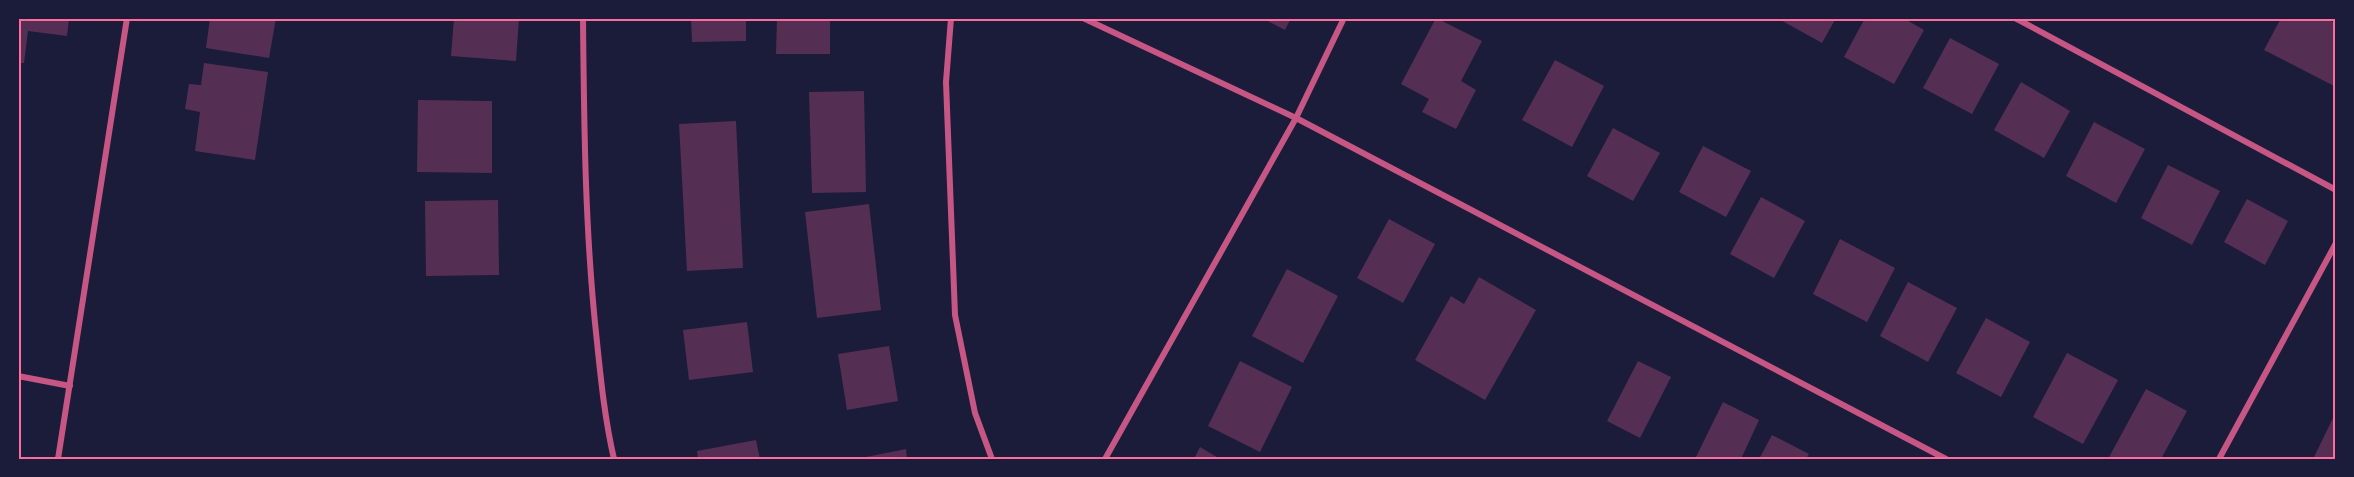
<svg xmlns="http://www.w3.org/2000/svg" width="2354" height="477" font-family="Raleway,sans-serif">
<rect width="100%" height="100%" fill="#1b1b3a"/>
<!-- building -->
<g fill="#542f53">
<path d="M18,18H69L67,36L28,31L24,63H18Z"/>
<path d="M210,18H276L269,58L206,48Z"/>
<path d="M454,18H519L516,61L451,56Z"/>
<path d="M691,18H746V41L692,42Z"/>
<path d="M777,18H830V54H776Z"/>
<path d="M1262,18H1291L1285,30Z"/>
<path d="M1436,18L1482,41L1461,81L1476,90L1456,129L1422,112L1429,99L1401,84Z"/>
<path d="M1777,18H1836L1822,43Z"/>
<path d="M1865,18H1903L1924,30L1894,84L1844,57Z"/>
<path d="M2281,18H2325L2336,24V87L2264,50Z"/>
<path d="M1950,38L1999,64L1972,114L1923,88Z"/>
<path d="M1555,60L1604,86L1572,147L1522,120Z"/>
<path d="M204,63L268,72L255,160L195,151L200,112L185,109L189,84L201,85Z"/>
<path d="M2021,82L2070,111L2044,158L1994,130Z"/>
<path d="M864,91L866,192L812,193L809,92Z"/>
<path d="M418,100L492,101V173L417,172Z"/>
<path d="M736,121L743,268L687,271L679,124Z"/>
<path d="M2094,122L2145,149L2116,203L2066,176Z"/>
<path d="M1613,128L1660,153L1633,201L1587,176Z"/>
<path d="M1703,146L1751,171L1726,217L1679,192Z"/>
<path d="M2168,165L2220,191L2192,245L2141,218Z"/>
<path d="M1761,197L1805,221L1774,278L1730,254Z"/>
<path d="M2247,199L2288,221L2265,265L2224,242Z"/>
<path d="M498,200L499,275L426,276L425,201Z"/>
<path d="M869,204L881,310L817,318L805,212Z"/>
<path d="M1389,219L1435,244L1403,303L1357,278Z"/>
<path d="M1840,239L1895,268L1867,322L1813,294Z"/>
<path d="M1287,269L1338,296L1303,363L1252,336Z"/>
<path d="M1479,277L1536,310L1485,400L1415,360L1451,296L1464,304Z"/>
<path d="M1908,282L1957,308L1928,362L1880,336Z"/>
<path d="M1986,318L2030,342L2001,397L1956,373Z"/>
<path d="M747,322L753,372L689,380L683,330Z"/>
<path d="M889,346L898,401L847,410L838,354Z"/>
<path d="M2067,353L2118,380L2083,444L2033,417Z"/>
<path d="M1240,361L1292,387L1260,452L1208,426Z"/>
<path d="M1638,361L1671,377L1640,438L1607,421Z"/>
<path d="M2146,389L2187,411L2161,459H2108Z"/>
<path d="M1723,402L1759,420L1741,459H1695Z"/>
<path d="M2336,412V459H2313Z"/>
<path d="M1772,435L1809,454L1806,459H1759Z"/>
<path d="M756,440L760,459H698L697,451Z"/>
<path d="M1200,447L1220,459H1194Z"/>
<path d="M906,449L907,459H861V458Z"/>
</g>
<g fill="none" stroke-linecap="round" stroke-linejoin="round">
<!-- minor -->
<g stroke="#c65784" stroke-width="6">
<path d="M583,18C584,126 585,234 597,342C601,381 605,420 614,459"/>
<path d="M951,18L946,82L955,315L975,413L992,459"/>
<path d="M1083,18L1296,118L1946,459"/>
<path d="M2015,18L2336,190"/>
<path d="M18,376L70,386"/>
<path d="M58,459L127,18"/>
<path d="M1105,459L1296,118L1344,18"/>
<path d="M2219,459L2336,243"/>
</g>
</g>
<!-- border -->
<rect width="2354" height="477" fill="none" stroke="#1b1b3a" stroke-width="39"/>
<rect x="20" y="20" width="2314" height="438" fill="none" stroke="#ff6b9d" stroke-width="2"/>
</svg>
